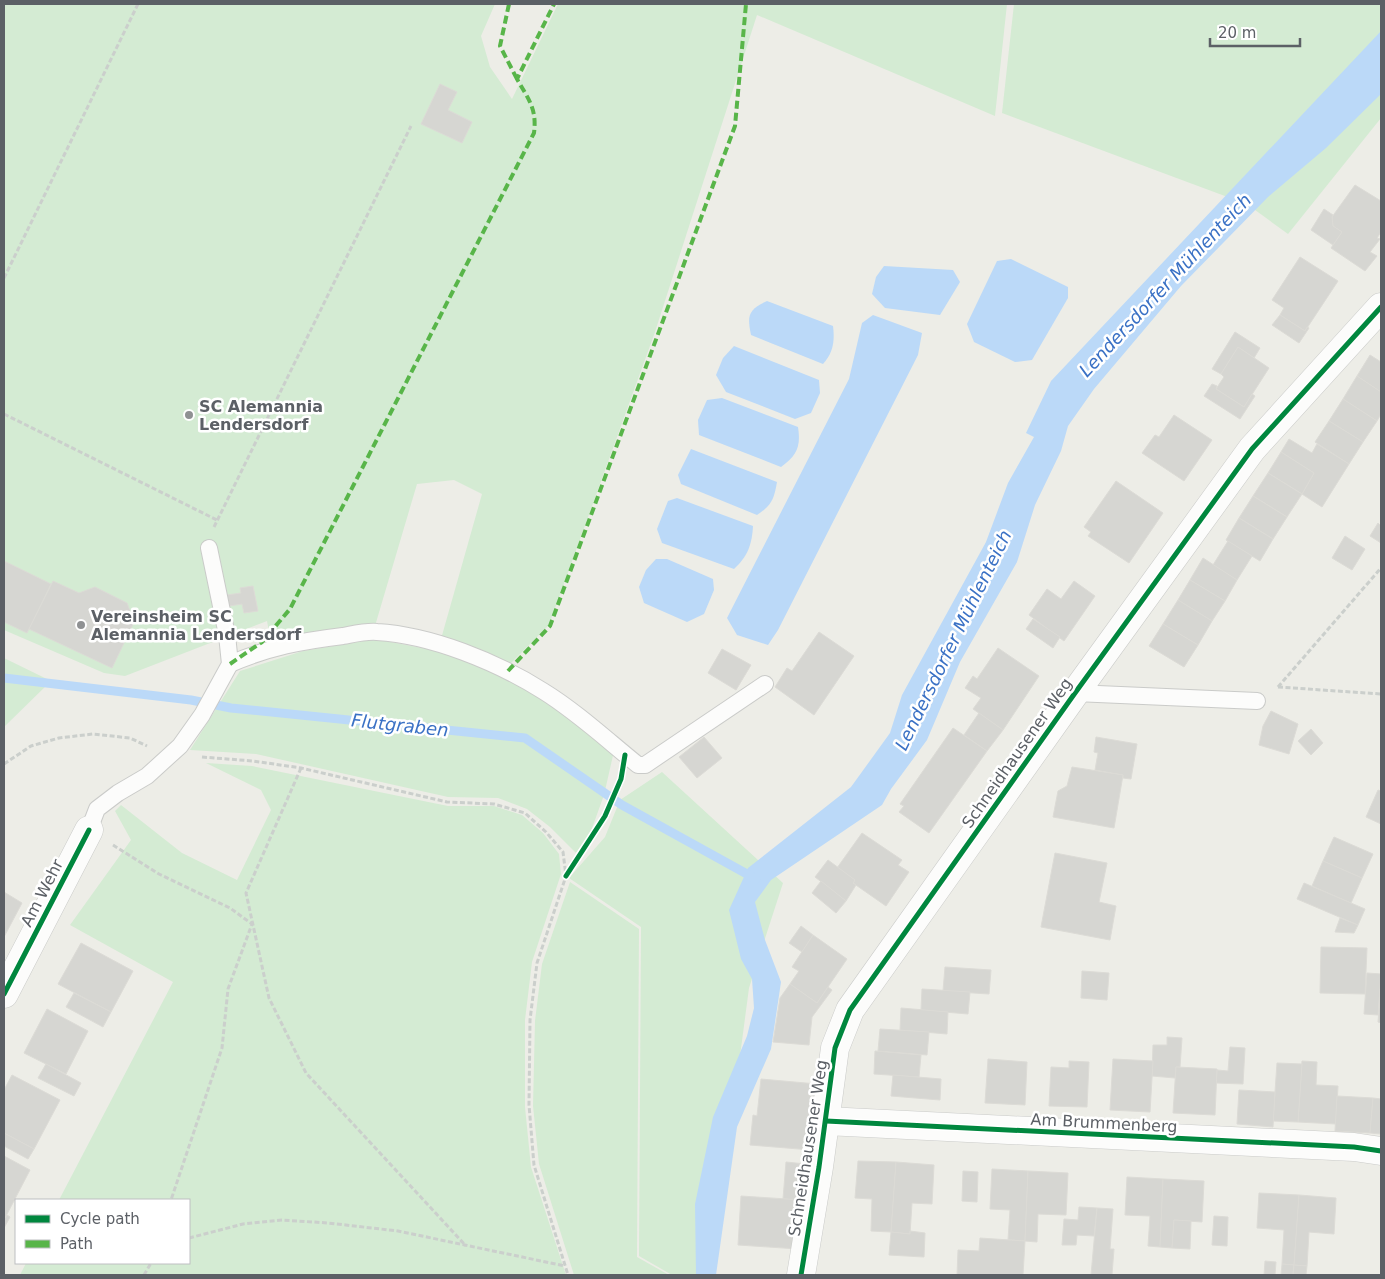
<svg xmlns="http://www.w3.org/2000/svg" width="1385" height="1279" font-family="'DejaVu Sans',sans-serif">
<rect width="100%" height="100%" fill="#edede7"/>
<!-- green -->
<g fill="#d4ebd3">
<path d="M4,4H495L481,36L490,67L512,99L558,4H1007L995,116L757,15L655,332L549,625L508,666L441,639L482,494L454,480L417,484L375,626L271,642L267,621L125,676L104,673L4,630Z"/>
<path d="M1014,4H1381V39L1241,202L1002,113Z"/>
<path d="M1381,43V118L1288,234L1244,202Z"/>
<path d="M375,639L438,651L510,676L614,751L604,795L591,831L576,853L550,827L527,809L498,798L448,797L256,754L190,750L240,671L303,651Z"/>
<path d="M4,658L51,681L4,727Z"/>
<path d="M206,763L252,766L448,806H494L522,815L543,833L559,854L561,874L532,962L525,1020V1107L531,1167L566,1275H20L26,1263H189V1200H59L173,982L70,925L131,840L115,811L121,805L182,853L237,880L271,810L261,790Z"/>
<path d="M662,772L783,883L749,988L711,1275H672L639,1256L641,927L569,878L605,837L620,800Z"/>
<path d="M570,882L639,929L637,1257L669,1275H574L539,1164L533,1106L535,1021L542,964Z"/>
</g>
<!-- water -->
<g fill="#bbd9f8">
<path d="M1381,31V94L1326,148L1268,197L1181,286L1094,389L1068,426L1061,451L1035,505L1017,562L960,662L927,740L891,789L882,805L771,880L755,902L765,940L781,982L771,1049L737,1127L716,1275H696L695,1204L713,1117L747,1036L754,1008L752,979L741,959L729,910L748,868L851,787L890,733L902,695L986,542L1008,483L1034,437L1026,433L1051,381Z"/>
<path d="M1011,259L1068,287V298L1032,360L1015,362L974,342L967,324L997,261Z"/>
<path d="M884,266L953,270L960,282L940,315L885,308L872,294L876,277Z"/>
<path d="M767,301L833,326C835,341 833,353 823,364L751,335C747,315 748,310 767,301Z"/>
<path d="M873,315L922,333L918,355L778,630L768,645L737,635L727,618L849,379L862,323Z"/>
<path d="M734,346L819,380L820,393L811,413L795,419L726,392L716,375L723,358Z"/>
<path d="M722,398L798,427C801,447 797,455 781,467L699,435L698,420L707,400Z"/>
<path d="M691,449L777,482C774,499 772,505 757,515L681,484L678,475Z"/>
<path d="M677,498L753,526C752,544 748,556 734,569L662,543L657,529L668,501Z"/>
<path d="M656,559H667L713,579L714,590L704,614L687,622L644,603L639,587L646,570Z"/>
</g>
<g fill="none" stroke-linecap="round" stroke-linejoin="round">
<!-- stream -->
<path stroke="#bbd9f8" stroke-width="9" d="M4,678L191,700L231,708L525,738L622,805L756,879"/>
</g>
<!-- building -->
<g fill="#d6d6d2" stroke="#dcdbd6">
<path d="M440,84L457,92L448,110L472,122L462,143L421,124Z"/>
<path d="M1355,185L1381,201V232L1377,238L1380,239L1370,252L1377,256L1365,271L1331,248L1342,232L1333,226L1332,217Z"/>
<path d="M1324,209L1333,215L1332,217L1333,226L1342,232L1333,245L1311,230Z"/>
<path d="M1300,257L1338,281L1305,331L1280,315L1284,308L1272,300Z"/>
<path d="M1280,315L1305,331L1307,327L1309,328L1299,343L1272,325Z"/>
<path d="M1235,332L1260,348L1254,358L1238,347L1221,374L1212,369Z"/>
<path d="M1238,347L1269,368L1244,407L1216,389L1224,377L1221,374Z"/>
<path d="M1370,355L1381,362V392L1357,376Z"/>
<path d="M1357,376L1381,392V414L1377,421L1343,399Z"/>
<path d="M1212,384L1217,386L1216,389L1244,407L1252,394L1255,396L1240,419L1204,396Z"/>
<path d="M1343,399L1377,421L1363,442L1329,421Z"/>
<path d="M1174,415L1212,440L1184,481L1142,453L1155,435L1159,437Z"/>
<path d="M1329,421L1363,442L1349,464L1315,442Z"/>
<path d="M1289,439L1312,453L1317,444L1349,464L1322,507L1302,494L1314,473L1281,452Z"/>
<path d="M1281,452L1314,473L1302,494L1268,473Z"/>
<path d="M1268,473L1302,494L1287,517L1253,496Z"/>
<path d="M1116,481L1163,513L1129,563L1088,536L1091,532L1084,527Z"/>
<path d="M1253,496L1287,517L1273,539L1239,518Z"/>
<path d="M1239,518L1273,539L1260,561L1226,540Z"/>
<path d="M1378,523L1381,526V543L1370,536Z"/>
<path d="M1345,536L1365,549L1352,570L1332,558Z"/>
<path d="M1228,541L1252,556L1237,580L1213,565Z"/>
<path d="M1203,558L1237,580L1225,601L1190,580Z"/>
<path d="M4,561L51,584L27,633L4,622Z"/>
<path d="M1190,580L1225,601L1212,621L1178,600Z"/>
<path d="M53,581L79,593L95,587L127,603L134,622L112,668L29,629Z"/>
<path d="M1074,581L1095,596L1064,641L1029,615L1047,589L1061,599Z"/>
<path d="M253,586L258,611L244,613L242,604L229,606L227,595L241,593L240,588Z"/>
<path d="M1178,600L1212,621L1198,645L1163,624Z"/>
<path d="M1033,619L1060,637L1053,648L1026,629Z"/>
<path d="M1163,624L1198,645L1184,667L1149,646Z"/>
<path d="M819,632L854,656L814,715L775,687L787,668L792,671Z"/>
<path d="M998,648L1039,676L1003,730L973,709L981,698L965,688L973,676L977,679Z"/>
<path d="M722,649L751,665L736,690L708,673Z"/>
<path d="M1271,711L1298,724L1289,754L1259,745L1263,726Z"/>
<path d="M979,713L1003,730L987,751L964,735Z"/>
<path d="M953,728L987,751L929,833L899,812L904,806L900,804Z"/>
<path d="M1311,729L1323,743L1311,755L1298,741Z"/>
<path d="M704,737L722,758L697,778L679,757Z"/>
<path d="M1096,737L1137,744L1131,779L1123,778V775L1095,770L1098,753L1094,752Z"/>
<path d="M1072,767L1123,775L1114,828L1053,817L1058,791L1067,786Z"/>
<path d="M1378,790L1381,791V824L1366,817Z"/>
<path d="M862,833L902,860L898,865L909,872L886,906L853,883L855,880L837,868Z"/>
<path d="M1334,837L1373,854L1362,878L1323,861Z"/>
<path d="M1055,853L1107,863L1099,902L1116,906L1110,940L1041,927Z"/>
<path d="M828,860L855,880L853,883L856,885L846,901L815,877Z"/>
<path d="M1323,861L1362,878L1351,903L1312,886Z"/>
<path d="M821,881L846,901L836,913L812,893Z"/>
<path d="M1304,883L1365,909L1358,925L1297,899Z"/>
<path d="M4,892L22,903L4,937Z"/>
<path d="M1340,918L1358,925L1354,933L1335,932Z"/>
<path d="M801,926L813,935L802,952L789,943Z"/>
<path d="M813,935L847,959L817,1003L790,984L799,971L792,967Z"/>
<path d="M81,943L133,971L111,1012L58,984Z"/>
<path d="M1321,947L1367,948L1365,994L1320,993Z"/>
<path d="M945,967L991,970L989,994L943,991Z"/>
<path d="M1082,971L1109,973L1107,1000L1081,998Z"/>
<path d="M1367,973L1381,974L1378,1015L1364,1014Z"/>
<path d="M1381,983V1023L1378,1022Z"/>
<path d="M790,984L817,1003L828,987L832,990L812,1017L809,1045L773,1042L780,998Z"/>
<path d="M922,989L970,992L968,1014L921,1010Z"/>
<path d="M74,993L111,1012L103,1027L66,1007Z"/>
<path d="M901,1008L948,1012L947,1034L900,1030Z"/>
<path d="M47,1009L88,1031L66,1074L24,1053Z"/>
<path d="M880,1029L929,1032L927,1055L878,1051Z"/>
<path d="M1167,1037L1182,1038L1180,1067H1176L1175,1078L1152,1076L1153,1045H1167Z"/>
<path d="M1230,1047L1245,1048L1243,1084L1216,1083L1217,1070L1228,1071Z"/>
<path d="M875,1051L921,1055L919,1077L874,1074Z"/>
<path d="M988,1059L1027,1062L1025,1105L985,1103Z"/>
<path d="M1113,1059L1153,1061L1150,1112L1110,1110Z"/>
<path d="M1069,1061L1089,1062L1087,1107L1049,1106L1051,1067L1069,1068Z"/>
<path d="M1302,1061L1317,1062L1316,1085L1338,1086L1336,1124L1298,1122Z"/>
<path d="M1277,1063L1302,1064L1298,1122L1273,1121Z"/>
<path d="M46,1064L81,1083L74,1096L38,1078Z"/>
<path d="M1176,1067L1217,1069L1215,1115L1173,1113Z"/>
<path d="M12,1075L60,1100L34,1149L4,1133V1090Z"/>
<path d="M893,1075L941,1079L940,1100L891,1096Z"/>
<path d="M761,1079L817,1084L811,1150L750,1145L753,1115L757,1116Z"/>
<path d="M1239,1090L1275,1092L1273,1127L1237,1124Z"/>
<path d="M1337,1096L1373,1098L1370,1133L1335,1131Z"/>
<path d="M1373,1098L1381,1099V1134L1370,1133Z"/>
<path d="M4,1133L34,1149L28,1159L4,1146Z"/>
<path d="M4,1156L30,1170L5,1218L4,1217Z"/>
<path d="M858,1161L896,1162L891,1232L871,1231L872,1199L855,1198Z"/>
<path d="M786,1162L805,1164L802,1200L783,1199Z"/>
<path d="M896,1162L934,1165L932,1204L912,1203L910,1234L891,1232Z"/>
<path d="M992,1169L1028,1171L1025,1241L1008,1240L1010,1210L990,1209Z"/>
<path d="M963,1171L978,1172L977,1202L962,1201Z"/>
<path d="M1028,1171L1068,1173L1066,1215L1038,1214L1037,1242L1025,1241Z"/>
<path d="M1127,1177L1163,1179L1160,1247L1148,1246L1150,1216L1125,1215Z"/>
<path d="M1163,1179L1204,1181L1202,1222L1174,1220L1172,1248L1160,1247Z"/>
<path d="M1259,1193L1299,1195L1294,1265L1282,1264L1284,1230L1257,1228Z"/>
<path d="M1299,1195L1336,1198L1334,1234L1309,1232L1307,1266L1294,1265Z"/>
<path d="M741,1196L802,1200L798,1249L738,1245Z"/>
<path d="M1079,1207L1097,1208L1094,1236L1077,1235L1076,1245H1062L1064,1219L1078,1220Z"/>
<path d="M1097,1208L1113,1209L1110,1249H1114L1112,1275H1091Z"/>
<path d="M7,1215L10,1217L4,1228V1217L5,1218Z"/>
<path d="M1214,1216L1228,1217L1227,1246L1212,1245Z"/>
<path d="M1174,1220L1191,1221L1190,1249L1172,1248Z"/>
<path d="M910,1231L925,1233L924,1257L889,1255L891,1232L910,1234Z"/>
<path d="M980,1238L1025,1241L1023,1275H957L958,1250L979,1251Z"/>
<path d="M1265,1261L1276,1262L1275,1275H1264Z"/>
<path d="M1282,1264L1294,1265L1293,1275H1281Z"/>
<path d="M1294,1265L1307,1266L1306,1275H1293Z"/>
</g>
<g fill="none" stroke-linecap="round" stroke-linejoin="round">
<!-- service casing -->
<g stroke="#cacbc9" stroke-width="18">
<g id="service">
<path d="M230,664C269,647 302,641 343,636C354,634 366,631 377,632C431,635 497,662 543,691C577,712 607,740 638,765H645L765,684"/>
<path d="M1075,693L1257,701"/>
<path d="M89,830L97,809L118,793L147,776L180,746L202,715L230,664L227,635L209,548"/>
</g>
</g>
<!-- minor casing -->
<g stroke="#cacbc9" stroke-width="29">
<g id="minor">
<path d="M4,994L89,830"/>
<path d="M826,1121L1354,1147L1381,1151"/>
<path d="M801,1275L819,1167L835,1048L850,1010L1075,693L1252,449L1381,307"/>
</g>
</g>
<!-- path -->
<g stroke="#cbcfcc" stroke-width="3" stroke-dasharray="5 2.5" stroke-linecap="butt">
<path d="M4,278L138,4"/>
<path d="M4,414L217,520"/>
<path d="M214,527L411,126"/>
<path d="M1278,687L1381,568"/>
<path d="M1278,687L1381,694"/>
<path d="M202,757L253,761L301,768L447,802L494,804L525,813L546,832L563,852L566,876L537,963L530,1020L529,1105L534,1165L568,1275"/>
<path d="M4,764L31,746L59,738L93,734L130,738L147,746"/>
<path d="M301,768L246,893L269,998L306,1073L466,1246"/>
<path d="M113,845L159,874L230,908L252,924L228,989L222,1048L171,1200"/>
<path d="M189,1238L243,1224L282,1220L328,1223L398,1231L565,1266"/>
<path d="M144,1275L151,1263"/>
</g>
<!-- service -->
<use href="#service" stroke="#fcfcfb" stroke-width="16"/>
<!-- minor -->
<use href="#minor" stroke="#fcfcfb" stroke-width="28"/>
<!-- quiet -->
<g stroke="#58b549" stroke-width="4" stroke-dasharray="8 4" stroke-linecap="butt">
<path d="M509,4L500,46L517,79"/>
<path d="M230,664L262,642L290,609L534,133C537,109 529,100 517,79L554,4"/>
<path d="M508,671L550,626L735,126L746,4"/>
</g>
<!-- cycleway casing -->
<g stroke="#fff" stroke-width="8">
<g id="cycleway">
<path d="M566,876L605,816L621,779L625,755"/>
<path d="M4,994L89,830"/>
<path d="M826,1121L1354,1147L1381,1151"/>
<path d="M801,1275L819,1167L835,1048L850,1010L1075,693L1252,449L1381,307"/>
</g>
</g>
<!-- cycleway -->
<use href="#cycleway" stroke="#00873e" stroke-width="5"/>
</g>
<!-- markers -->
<g fill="#8f9193" stroke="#fff" stroke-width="2">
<circle cx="189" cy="415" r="5"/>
<circle cx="81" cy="625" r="5"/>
</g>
<g text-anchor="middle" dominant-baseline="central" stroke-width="5" stroke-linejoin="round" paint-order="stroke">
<!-- poi labels -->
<g font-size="16" font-weight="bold" fill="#5c6066" stroke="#fff" text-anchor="start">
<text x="199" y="406">SC Alemannia<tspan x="199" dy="18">Lendersdorf</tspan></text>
<text x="91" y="616">Vereinsheim SC<tspan x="91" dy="18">Alemannia Lendersdorf</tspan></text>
</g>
<!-- street labels -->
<g font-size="16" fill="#5c6066" stroke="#fff">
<text transform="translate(1017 753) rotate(-55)">Schneidhausener Weg</text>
<text transform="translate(42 893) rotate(-63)">Am Wehr</text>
<text transform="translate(1104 1123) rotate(3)">Am Brummenberg</text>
<text transform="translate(808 1148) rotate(-81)">Schneidhausener Weg</text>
</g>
<!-- water labels -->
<g font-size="18" font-style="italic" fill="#3a71c5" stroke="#fff">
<text transform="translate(1165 285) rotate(-47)">Lendersdorfer Mühlenteich</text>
<text transform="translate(953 640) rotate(-64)">Lendersdorfer Mühlenteich</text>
<text transform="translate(400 725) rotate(6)">Flutgraben</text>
</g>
</g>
<!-- border -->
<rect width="1385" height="1279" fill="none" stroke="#5c6066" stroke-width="10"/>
<!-- legend -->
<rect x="15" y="1199" width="175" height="65" fill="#ffffff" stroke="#bebfc2"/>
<rect x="25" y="1215" width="25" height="8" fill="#00873e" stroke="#bebfc2"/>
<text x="60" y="1224" font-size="15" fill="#5c6066">Cycle path</text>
<rect x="25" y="1240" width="25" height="8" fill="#58b549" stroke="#bebfc2"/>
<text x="60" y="1249" font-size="15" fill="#5c6066">Path</text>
<!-- scale -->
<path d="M1210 38v8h90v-8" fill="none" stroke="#5c6066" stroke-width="2.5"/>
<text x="1218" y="38" font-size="15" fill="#5c6066" stroke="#ffffff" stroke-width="4" paint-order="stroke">20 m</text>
</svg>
